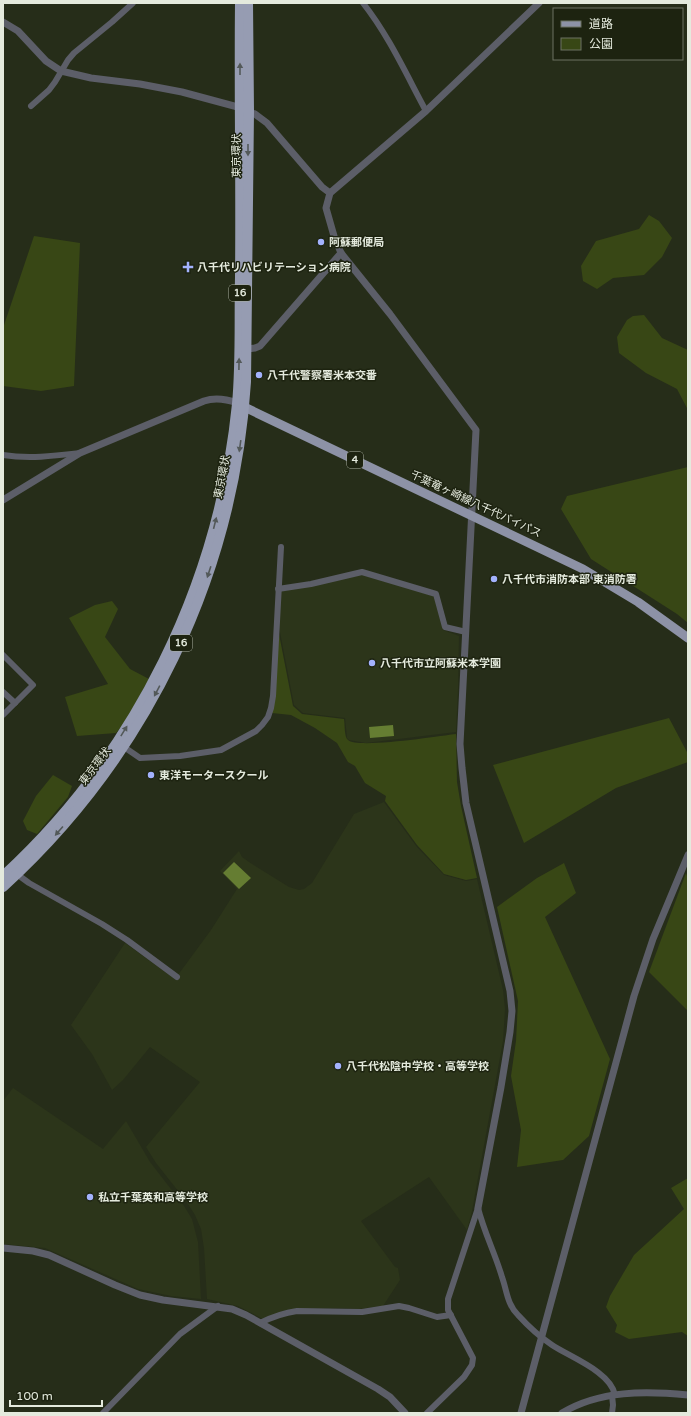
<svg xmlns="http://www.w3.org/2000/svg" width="691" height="1416" font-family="'Varela Round','Noto Sans JP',sans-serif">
<rect width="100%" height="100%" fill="#262d19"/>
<!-- built -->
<g fill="#2c351a">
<path d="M362,575L434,596L443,630L459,636L458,689L456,732L366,743L349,740L347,738L345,718L303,713L294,705L279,627L280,591Z"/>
<path d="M384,802L417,847L444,875L466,881L477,879L503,990L505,1009L503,1041L472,1211L467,1230L429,1177L361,1221L395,1267L398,1268L400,1280L383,1306L358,1309L343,1308L296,1309L286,1310L263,1319L238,1306L207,1299L204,1248L201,1229L195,1215L186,1201L156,1163L146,1147L200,1082L150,1047L123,1080L112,1090L92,1054L71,1025L125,943L175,979L211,930L237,889L220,871L239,851L242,857L249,862L289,887L299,890L304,889L312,883L354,814Z"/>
<path d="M13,1088L103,1149L126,1121L150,1162L184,1206L192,1219L198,1242L201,1299L171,1296L138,1289L45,1248L3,1244V1116L4,1114L3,1113V1101Z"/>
</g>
<!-- green -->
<g fill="#384715">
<path d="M649,215L659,221L672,238L662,257L644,275L613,278L597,289L583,281L581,266L596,241L639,229Z"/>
<path d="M34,236L80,243L74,386L41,391L3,386V328Z"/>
<path d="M644,315L662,338L688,350V410L677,389L646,373L619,353L617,337L627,320L633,316Z"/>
<path d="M688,467V623L677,614L591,559L561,509L567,496Z"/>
<path d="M112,601L118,609L105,637L130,669L149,679L125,722L116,733L77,736L65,697L108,684L69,618L95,605Z"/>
<path d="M279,634L293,706L302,714L344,719C345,724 344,737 348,740C357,749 439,736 456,734L457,782L461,806L477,878L466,880L444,874L417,845L385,801L386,796L365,783L355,766L348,762L337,743L315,728L291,715L272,713Z"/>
<path d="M669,718L688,754V762L616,788L524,843L493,765Z"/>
<path d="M53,775L72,786L68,797L37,834L27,830L23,821L36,796Z"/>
<path d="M564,863L576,893L545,917L610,1059L589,1136L563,1160L517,1167L521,1130L511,1076L516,1041L518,1001L497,907L537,878Z"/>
<path d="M686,873L688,879V1011L649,972Z"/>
<path d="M688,1178V1336L682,1332L629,1339L615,1332L617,1325L606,1307L610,1296L634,1255L684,1209L671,1188Z"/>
</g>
<!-- water -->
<g fill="#657d32">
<path d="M393,725L394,736L370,738L369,727Z"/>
<path d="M234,862L251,878L239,889L223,873Z"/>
</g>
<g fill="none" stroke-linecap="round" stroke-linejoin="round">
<!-- minor -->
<g stroke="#5c5e68" stroke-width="6">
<path d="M363,3C389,36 406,74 426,111"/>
<path d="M31,106L49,90L55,82L68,60L74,53L112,22L133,3"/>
<path d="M3,455C29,459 54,456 80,453"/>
<path d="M278,589L311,584L362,572L436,594L445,627L466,632"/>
<path d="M3,655L33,685L3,715"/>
<path d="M3,692L15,703"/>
<path d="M124,747L140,758L180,756L221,750L256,731L262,725L268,717L271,708L273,696L281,547"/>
<path d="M14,872L29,883L102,924L127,940L177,977"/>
<path d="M478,1208C484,1232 495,1253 502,1277C507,1291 507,1304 518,1315C528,1326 540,1337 552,1345C570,1357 611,1372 615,1395"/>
<path d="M260,1323C272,1317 283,1313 297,1311L362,1312L399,1306L409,1308L437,1317L451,1315"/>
<path d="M103,1413L180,1334L218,1306"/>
<path d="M427,1413L464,1377L472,1365L473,1358L448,1310V1299L478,1208"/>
<path d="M612,1413L613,1405L612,1395"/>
</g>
<!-- tertiary -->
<g stroke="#5c5e68" stroke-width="7">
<path d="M3,22L18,31L46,61L61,71L91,78L140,84L182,92L234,106L255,114L267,123L322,187L330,193"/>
<path d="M247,349L255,348L260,346L341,253"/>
<path d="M3,500L80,453L204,401C216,397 226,399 237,403"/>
<path d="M478,1208L501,1087L510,1032L512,1011L510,991L466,803L462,768L460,744L476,430L390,314L341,253L334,236L326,208L330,193L426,111L539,3"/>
<path d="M3,1248L33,1251L49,1255L115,1285L140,1295L163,1300L232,1309L246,1315L378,1389L390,1397L405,1413"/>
<path d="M521,1413L634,996L653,939L688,855"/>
<path d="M562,1413C600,1390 646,1391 688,1395"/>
</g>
<!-- primary -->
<path stroke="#8d92a6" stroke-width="9" d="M238,404L583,569L638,602L688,638"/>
<!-- trunk -->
<g stroke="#969cb2" stroke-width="10">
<path d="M3,876C136,754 219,584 237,404C241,362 239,319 240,277C241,186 239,94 240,3"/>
<path d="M3,887C146,757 234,575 246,382L249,111L248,3"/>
</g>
</g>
<!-- one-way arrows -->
<defs><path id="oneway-solid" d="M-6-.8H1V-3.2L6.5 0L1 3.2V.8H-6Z"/></defs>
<g fill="#535959">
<use href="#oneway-solid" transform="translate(240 69) rotate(-90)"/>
<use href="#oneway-solid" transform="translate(248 150) rotate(90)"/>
<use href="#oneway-solid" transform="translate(239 364) rotate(-89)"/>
<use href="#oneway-solid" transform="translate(240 446) rotate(98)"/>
<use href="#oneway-solid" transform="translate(215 523) rotate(-76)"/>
<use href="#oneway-solid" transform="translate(209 572) rotate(108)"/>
<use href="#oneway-solid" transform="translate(157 691) rotate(118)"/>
<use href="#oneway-solid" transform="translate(124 731) rotate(-58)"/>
<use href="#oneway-solid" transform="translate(59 831) rotate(131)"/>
</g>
<!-- markers -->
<g fill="#a3b2fd" stroke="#1d2310" stroke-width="1.5">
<circle cx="321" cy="242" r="4"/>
<path d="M186 261h4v4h4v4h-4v4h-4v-4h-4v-4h4z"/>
<circle cx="259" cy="375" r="4"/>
<circle cx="494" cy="579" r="4"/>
<circle cx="372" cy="663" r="4"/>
<circle cx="151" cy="775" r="4"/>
<circle cx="338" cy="1066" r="4"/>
<circle cx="90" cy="1197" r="4"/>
</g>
<g text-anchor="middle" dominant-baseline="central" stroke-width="3" stroke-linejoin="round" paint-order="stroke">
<!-- shield labels -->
<g fill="#1d2310" stroke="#a8aea0" stroke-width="1">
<rect x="229" y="285" width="22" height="16" rx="3"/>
<rect x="347" y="452" width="16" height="16" rx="3"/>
<rect x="170" y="635" width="22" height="16" rx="3"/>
</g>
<g font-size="10" font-weight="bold" fill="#e4eadd">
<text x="240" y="293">16</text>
<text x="355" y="460">4</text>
<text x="181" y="643">16</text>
</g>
<!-- street labels -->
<g font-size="11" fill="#e4eadd" stroke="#1d2310">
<text transform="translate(236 156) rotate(-90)">東京環状</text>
<text transform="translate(222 477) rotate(-79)">東京環状</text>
<text transform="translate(476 504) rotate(25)">千葉竜ヶ崎線八千代バイパス</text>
<text transform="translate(95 766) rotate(-53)">東京環状</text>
</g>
<!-- poi labels -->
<g font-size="11" font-weight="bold" fill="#e4eadd" stroke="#1d2310" text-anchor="start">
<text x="329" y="242">阿蘇郵便局</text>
<text x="197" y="267">八千代リハビリテーション病院</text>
<text x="267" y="375">八千代警察署米本交番</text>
<text x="502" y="579">八千代市消防本部 東消防署</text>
<text x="380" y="663">八千代市立阿蘇米本学園</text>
<text x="159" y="775">東洋モータースクール</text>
<text x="346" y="1066">八千代松陰中学校・高等学校</text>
<text x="98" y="1197">私立千葉英和高等学校</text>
</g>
</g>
<!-- border -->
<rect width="691" height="1416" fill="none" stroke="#e4eadd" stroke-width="8"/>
<!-- legend -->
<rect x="553" y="8" width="130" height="52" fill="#1d2310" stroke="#6d7362"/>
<rect x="561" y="21" width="20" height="6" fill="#8d92a6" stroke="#6d7362"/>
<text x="589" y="28" font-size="12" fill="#e4eadd">道路</text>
<rect x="561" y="38" width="20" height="12" fill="#384715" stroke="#6d7362"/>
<text x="589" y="48" font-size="12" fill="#e4eadd">公園</text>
<!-- scale -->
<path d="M10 1400v6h92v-6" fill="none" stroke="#e4eadd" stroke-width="2"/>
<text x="16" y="1400" font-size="12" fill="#e4eadd" stroke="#1d2310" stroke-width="3" paint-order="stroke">100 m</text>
</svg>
